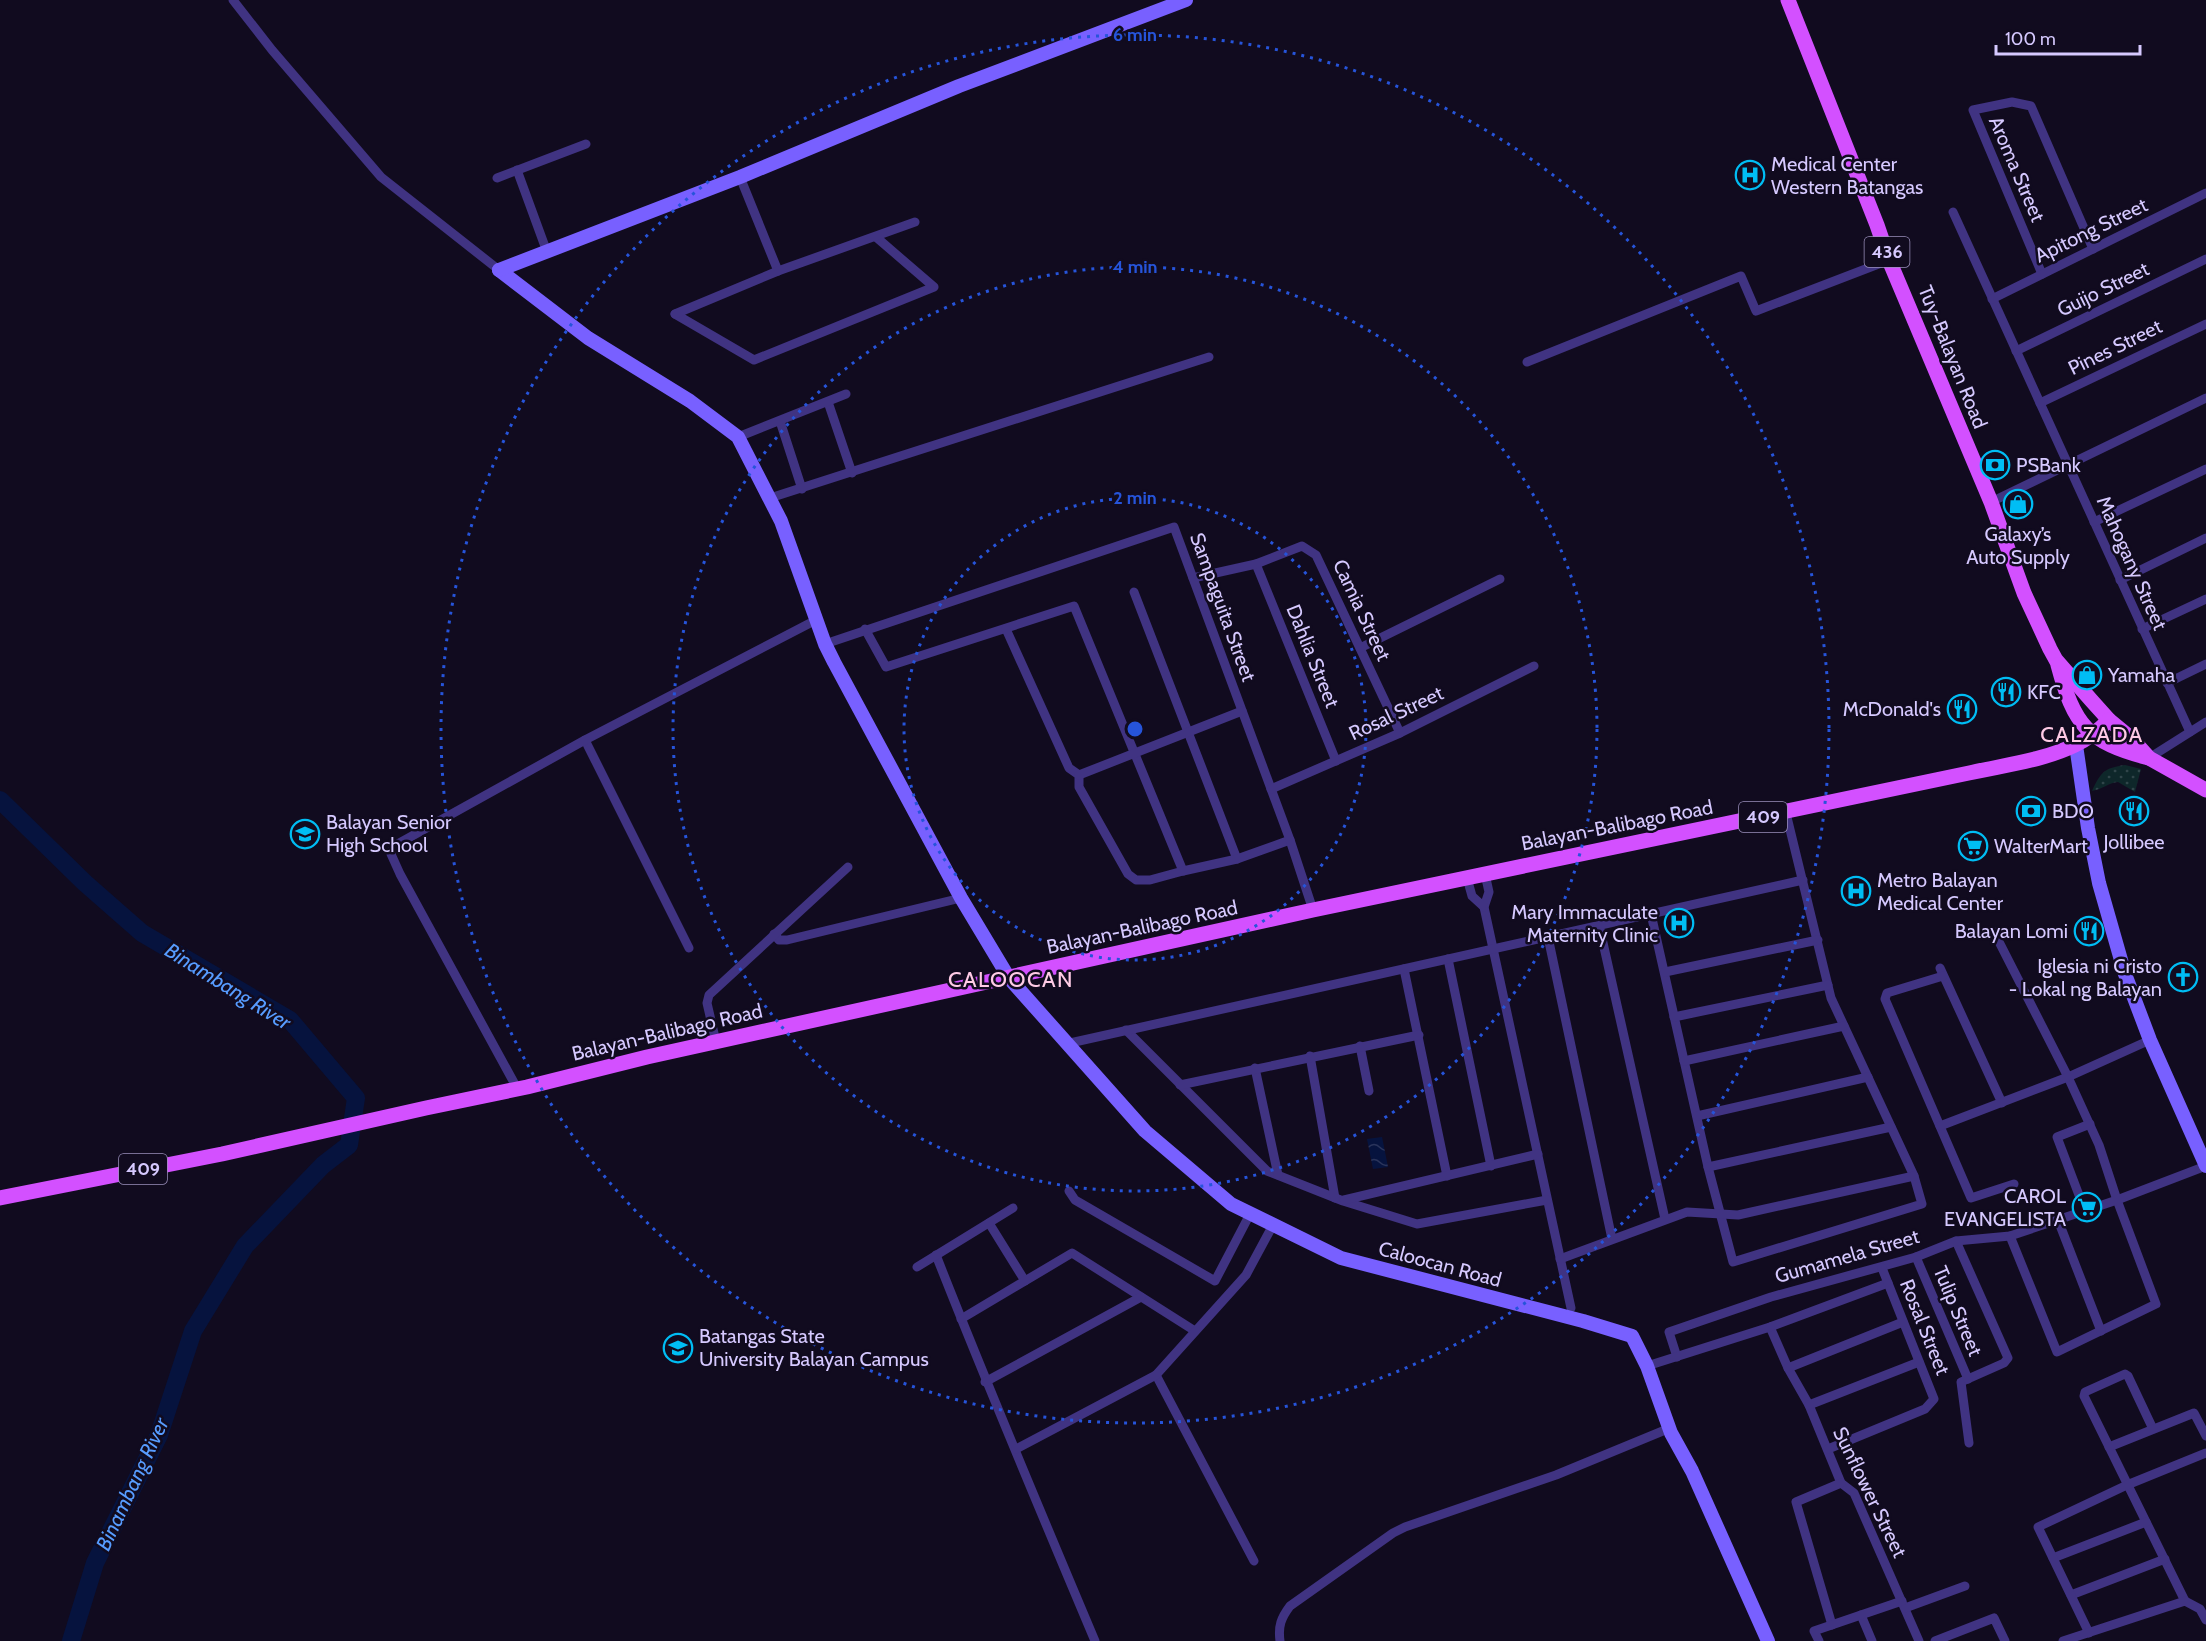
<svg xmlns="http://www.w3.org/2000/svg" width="2206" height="1641" font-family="Cabin,sans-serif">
<defs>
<pattern id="grass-dots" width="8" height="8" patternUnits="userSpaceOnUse" patternTransform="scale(1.5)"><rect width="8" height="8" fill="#0e272a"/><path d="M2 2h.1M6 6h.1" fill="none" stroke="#30454a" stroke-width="1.8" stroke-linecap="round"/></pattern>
<pattern id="water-waves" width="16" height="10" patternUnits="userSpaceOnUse" patternTransform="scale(1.5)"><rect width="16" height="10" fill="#06133e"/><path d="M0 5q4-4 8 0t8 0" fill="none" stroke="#2a345b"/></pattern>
</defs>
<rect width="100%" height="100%" fill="#110b1f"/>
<!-- grass -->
<path fill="url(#grass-dots)" d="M2125,765L2141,769L2135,792L2118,782C2108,783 2103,789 2092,791C2101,772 2104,768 2125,765Z"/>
<!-- water -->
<path fill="url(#water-waves)" d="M1382,1137L1388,1167L1373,1169L1367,1139Z"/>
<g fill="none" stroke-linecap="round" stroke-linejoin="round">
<!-- river -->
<path stroke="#06133e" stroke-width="18" d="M0,800L85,883L142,933L290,1020L356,1098L349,1145L323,1165L245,1246L193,1331L159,1435L95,1563L71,1641"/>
<!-- street -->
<g stroke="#403382" stroke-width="9">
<path d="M233,0L272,50L381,177L499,270"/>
<path d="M517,170L547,252"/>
<path d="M740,177L778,271"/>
<path d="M497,178L586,144"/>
<path d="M1953,212L2190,732"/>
<path d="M2042,274L1973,110L2012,102L2031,106L2093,249"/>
<path d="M1992,299L2206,193"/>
<path d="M675,314L754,360L934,287L876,237"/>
<path d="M675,314L778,271L915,222"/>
<path d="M2016,351L2206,259"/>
<path d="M1527,362L1741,276L1756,311L1889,260"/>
<path d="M828,402L852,473"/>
<path d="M2040,403L2206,324"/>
<path d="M780,421L802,489"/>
<path d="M738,437L846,394"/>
<path d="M770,498L1209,357"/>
<path d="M1991,502L2206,398"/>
<path d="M2094,522L2206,469"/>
<path d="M1256,564L1336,761"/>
<path d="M1193,578L1256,564L1302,546L1316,555L1400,733"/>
<path d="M2120,580L2206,538"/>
<path d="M1134,592L1237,859"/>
<path d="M865,629L886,667L1074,606L1183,871"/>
<path d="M1006,629L1069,768L1079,775V787L1128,874L1136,880H1150L1183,871L1237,859L1290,840"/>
<path d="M2142,629L2206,599"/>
<path d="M825,644L1174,527L1290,840L1313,910"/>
<path d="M1360,648L1500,579"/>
<path d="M2167,683L2206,664"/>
<path d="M585,740L689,948"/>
<path d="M2149,758L2206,722"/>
<path d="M1079,775L1242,711"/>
<path d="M1271,789L1400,733L1534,666"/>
<path d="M1485,874L1489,892L1484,907L1571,1308"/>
<path d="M1467,878L1472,896L1484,907"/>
<path d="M1651,914L1708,1167L1733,1262L1922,1204L1914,1176L1831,998L1786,813"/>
<path d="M1599,925L1665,1219"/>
<path d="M1994,932L2068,1077L2099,1145L2117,1200L2156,1304L2057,1352L2010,1236"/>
<path d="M774,934L779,940H787L961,898"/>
<path d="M1548,937L1612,1239"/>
<path d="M1448,959L1491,1166"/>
<path d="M1940,968L2002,1103"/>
<path d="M1404,969L1447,1176"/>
<path d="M1665,972L1818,940"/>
<path d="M1943,976L1887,993L1885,999L1971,1198L2014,1184"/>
<path d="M1674,1017L1828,985"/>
<path d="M1126,1030L1267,1171L1343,1201L1417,1224L1547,1200"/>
<path d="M716,1042L707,1003L709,995L848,867"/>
<path d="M1070,1043L1803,880"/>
<path d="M1360,1046L1369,1091"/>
<path d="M1310,1056L1335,1198"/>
<path d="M1684,1061L1844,1026"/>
<path d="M1255,1068L1278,1175"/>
<path d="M1180,1085L1419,1035"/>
<path d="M518,1090L400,874L391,854L394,846L585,740L816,620"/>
<path d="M1697,1116L1868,1077"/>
<path d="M1940,1126L2068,1077L2150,1040"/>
<path d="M1708,1167L1891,1127"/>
<path d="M1069,1191L1075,1200L1215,1281L1250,1214"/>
<path d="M1344,1200L1538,1154"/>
<path d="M2085,1211L2057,1137L2090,1124"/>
<path d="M2058,1220L2101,1331"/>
<path d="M989,1223L1025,1281"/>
<path d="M1956,1241L2008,1358L2004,1363L1961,1382L1969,1443"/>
<path d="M936,1255C987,1385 1041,1513 1095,1641"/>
<path d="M1916,1257L1968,1379"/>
<path d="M1560,1259L1687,1212L1738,1215L1914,1176"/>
<path d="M917,1267L1013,1208"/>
<path d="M961,1319L1072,1253L1195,1331"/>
<path d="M1770,1327L1788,1368L1809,1405L1841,1483L1854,1493L1919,1641"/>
<path d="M1677,1357L1669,1332L1771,1297L1916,1257L1956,1241L2010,1236L2117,1200L2206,1166"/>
<path d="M1647,1366L1770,1327L1888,1283"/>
<path d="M1788,1368L1903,1322"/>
<path d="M1156,1375L1254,1561"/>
<path d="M985,1382L1141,1297"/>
<path d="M1809,1405L1919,1362"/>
<path d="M2153,1429L2128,1376L2125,1374L2085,1392L2084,1396L2185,1601"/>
<path d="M2109,1447L2194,1413L2206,1436"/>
<path d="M1016,1449L1156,1375L1246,1275L1273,1225"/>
<path d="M1828,1449L1925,1409L1934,1399L1882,1268"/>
<path d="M2053,1558L2146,1522"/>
<path d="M2071,1595L2165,1559"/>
<path d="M1905,1608L1965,1586"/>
<path d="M1861,1615L1872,1641"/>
<path d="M1832,1625L1796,1502L1841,1483"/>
<path d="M2089,1633L2038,1527L2127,1485L2206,1453"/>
<path d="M1280,1641C1278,1626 1281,1618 1290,1606L1393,1533L1405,1527L1556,1475L1670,1428"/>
<path d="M1819,1641L1814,1631L1902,1601"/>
<path d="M1935,1641L1994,1618L2005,1641"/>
<path d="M2063,1641L2185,1601L2200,1609L2206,1620"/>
</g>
<!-- secondary -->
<g stroke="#7860ff" stroke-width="14">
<path d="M499,270L588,338L690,401L738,437L781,521L825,644L834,662L961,898L1009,978L1145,1131L1231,1204L1341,1258L1583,1321L1632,1336L1647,1366L1671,1433L1692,1471L1768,1641"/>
<path d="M499,270L740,177L959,86L1186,0"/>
<path d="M2076,745L2088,828L2099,883L2125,974L2150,1040L2206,1166"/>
</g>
<!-- primary -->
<g stroke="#d350ff" stroke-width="15">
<path d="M1788,0L1877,225L1889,260L1991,502L2024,593L2050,649L2056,660L2091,700L2109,720L2132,739L2149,758L2206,790"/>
<path d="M2058,665C2074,725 2087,742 2149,758"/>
<path d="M0,1198L222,1154L426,1108L527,1087L647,1057L1313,910L1969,773C2004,765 2042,761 2075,745C2088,739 2099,730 2109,720"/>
</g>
</g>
<!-- distance rings -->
<g fill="none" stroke="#2654da" stroke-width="3" stroke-dasharray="3 6">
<circle cx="1135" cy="729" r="231"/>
<circle cx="1135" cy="729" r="462"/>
<circle cx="1135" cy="729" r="694"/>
</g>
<!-- icons -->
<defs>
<g id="hospital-ring" transform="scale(1.5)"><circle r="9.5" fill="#110b1f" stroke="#00bdf4" stroke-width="1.5"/><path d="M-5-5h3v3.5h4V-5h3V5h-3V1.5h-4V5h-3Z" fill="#00bdf4"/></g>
<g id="bank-ring" transform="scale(1.5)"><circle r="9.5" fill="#110b1f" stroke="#00bdf4" stroke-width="1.5"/><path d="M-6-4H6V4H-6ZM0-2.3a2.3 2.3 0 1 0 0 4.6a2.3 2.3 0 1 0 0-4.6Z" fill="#00bdf4"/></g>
<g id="shop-ring" transform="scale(1.5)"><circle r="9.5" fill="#110b1f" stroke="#00bdf4" stroke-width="1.5"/><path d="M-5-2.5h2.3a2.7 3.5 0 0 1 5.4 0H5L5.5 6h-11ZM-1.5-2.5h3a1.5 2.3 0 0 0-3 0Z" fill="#00bdf4"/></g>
<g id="restaurant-ring" transform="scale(1.5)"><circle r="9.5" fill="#110b1f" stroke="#00bdf4" stroke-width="1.5"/><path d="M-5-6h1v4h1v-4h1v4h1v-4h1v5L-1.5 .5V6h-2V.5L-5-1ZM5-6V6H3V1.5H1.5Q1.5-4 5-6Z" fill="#00bdf4"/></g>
<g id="school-ring" transform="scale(1.5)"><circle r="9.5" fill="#110b1f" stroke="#00bdf4" stroke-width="1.5"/><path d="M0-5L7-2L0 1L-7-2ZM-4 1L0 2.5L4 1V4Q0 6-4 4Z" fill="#00bdf4"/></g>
<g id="supermarket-ring" transform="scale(1.5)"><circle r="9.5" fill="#110b1f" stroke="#00bdf4" stroke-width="1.5"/><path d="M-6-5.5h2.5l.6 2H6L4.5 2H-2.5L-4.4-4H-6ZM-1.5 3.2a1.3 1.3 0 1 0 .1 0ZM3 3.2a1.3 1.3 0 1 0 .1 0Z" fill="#00bdf4"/></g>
<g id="church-ring" transform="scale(1.5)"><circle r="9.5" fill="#110b1f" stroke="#00bdf4" stroke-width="1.5"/><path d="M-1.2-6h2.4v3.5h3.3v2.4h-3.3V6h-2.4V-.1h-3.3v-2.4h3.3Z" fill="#00bdf4"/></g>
<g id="university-ring" transform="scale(1.5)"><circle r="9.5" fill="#110b1f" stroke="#00bdf4" stroke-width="1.5"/><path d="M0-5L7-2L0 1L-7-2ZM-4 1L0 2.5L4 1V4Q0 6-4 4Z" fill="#00bdf4"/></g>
</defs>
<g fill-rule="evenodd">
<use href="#hospital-ring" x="1750" y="175"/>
<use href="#bank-ring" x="1995" y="465"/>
<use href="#shop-ring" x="2018" y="504"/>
<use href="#shop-ring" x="2087" y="675"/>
<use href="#restaurant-ring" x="2006" y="692"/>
<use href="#restaurant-ring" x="1962" y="709"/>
<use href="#bank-ring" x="2031" y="811"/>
<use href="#restaurant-ring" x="2134" y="811"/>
<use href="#school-ring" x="305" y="834"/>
<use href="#supermarket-ring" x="1973" y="846"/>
<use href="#hospital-ring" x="1856" y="891"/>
<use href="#hospital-ring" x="1679" y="923"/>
<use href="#restaurant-ring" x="2089" y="931"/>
<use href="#church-ring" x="2183" y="977"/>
<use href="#supermarket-ring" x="2087" y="1207"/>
<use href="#university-ring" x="678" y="1348"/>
</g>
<g text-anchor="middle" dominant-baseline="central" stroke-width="5" stroke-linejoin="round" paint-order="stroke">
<!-- shield labels -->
<g fill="#110b1f" stroke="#9b90bc" stroke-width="1.5">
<rect x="1864.5" y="237" width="45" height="30" rx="4.5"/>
<rect x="1739" y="802" width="48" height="30" rx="4.5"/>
<rect x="119" y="1154" width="48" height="30" rx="4.5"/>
</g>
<g font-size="18" font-weight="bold" fill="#d6c9ff">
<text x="1887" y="252">436</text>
<text x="1763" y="817">409</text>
<text x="143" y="1169">409</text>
</g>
<!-- poi labels -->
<g font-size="20" fill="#d6c9ff" stroke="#110b1f" text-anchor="start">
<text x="1771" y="164">Medical Center<tspan x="1771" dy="23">Western Batangas</tspan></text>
<text x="2016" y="465">PSBank</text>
<text x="2018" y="534" text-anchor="middle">Galaxy’s<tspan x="2018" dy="23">Auto Supply</tspan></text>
<text x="2108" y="675">Yamaha</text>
<text x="2027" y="692">KFC</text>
<text x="1941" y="709" text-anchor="end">McDonald's</text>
<text x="2052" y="811">BDO</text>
<text x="326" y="822">Balayan Senior<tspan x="326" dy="23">High School</tspan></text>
<text x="2134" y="842" text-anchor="middle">Jollibee</text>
<text x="1994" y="846">WalterMart</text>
<text x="1877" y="880">Metro Balayan<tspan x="1877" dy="23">Medical Center</tspan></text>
<text x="1658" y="912" text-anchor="end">Mary Immaculate<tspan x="1658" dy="23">Maternity Clinic</tspan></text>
<text x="2068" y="931" text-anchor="end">Balayan Lomi</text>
<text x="2162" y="966" text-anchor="end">Iglesia ni Cristo<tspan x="2162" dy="23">- Lokal ng Balayan</tspan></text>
<text x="2066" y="1196" text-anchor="end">CAROL<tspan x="2066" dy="23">EVANGELISTA</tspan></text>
<text x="699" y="1336">Batangas State<tspan x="699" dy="23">University Balayan Campus</tspan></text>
</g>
<!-- street labels -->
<g font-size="20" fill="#d6c9ff" stroke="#110b1f">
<text transform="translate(2017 169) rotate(67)">Aroma Street</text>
<text transform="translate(2091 230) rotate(-26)">Apitong Street</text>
<text transform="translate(2103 289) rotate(-26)">Guijo Street</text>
<text transform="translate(2115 347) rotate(-26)">Pines Street</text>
<text transform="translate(1953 357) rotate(68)">Tuy-Balayan Road</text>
<text transform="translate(2132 563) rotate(66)">Mahogany Street</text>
<text transform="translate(1223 607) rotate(70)">Sampaguita Street</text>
<text transform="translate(1362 610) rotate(65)">Camia Street</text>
<text transform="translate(1313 656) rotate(68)">Dahlia Street</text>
<text transform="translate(1396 713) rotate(-25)">Rosal Street</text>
<text transform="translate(1617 825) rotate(-11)">Balayan-Balibago Road</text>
<text transform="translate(1142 927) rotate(-12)">Balayan-Balibago Road</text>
<text transform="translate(667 1032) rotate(-13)">Balayan-Balibago Road</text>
<text transform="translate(1847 1256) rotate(-16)">Gumamela Street</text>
<text transform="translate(1440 1264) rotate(15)">Caloocan Road</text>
<text transform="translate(1958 1311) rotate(67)">Tulip Street</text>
<text transform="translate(1925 1327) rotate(68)">Rosal Street</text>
<text transform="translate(1870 1492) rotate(64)">Sunflower Street</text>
</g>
<!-- water labels -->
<g font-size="21" font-style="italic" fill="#579cff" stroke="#110b1f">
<text transform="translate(228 986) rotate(32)">Binambang River</text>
<text transform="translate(132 1484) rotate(-65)">Binambang River</text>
</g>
<!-- quarter labels -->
<g font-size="22" letter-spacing="1.5" fill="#ffcbe6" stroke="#110b1f">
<text x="2092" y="734">CALZADA</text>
<text x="1011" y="979">CALOOCAN</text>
</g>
</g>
<circle cx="1135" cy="729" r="9" fill="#2654da" stroke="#110b1f" stroke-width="3"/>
<g font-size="18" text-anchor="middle" font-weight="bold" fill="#2654da" stroke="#110b1f" stroke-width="5" stroke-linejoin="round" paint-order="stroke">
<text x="1135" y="41">6 min</text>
<text x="1135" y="273">4 min</text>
<text x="1135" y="504">2 min</text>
</g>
<!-- scale -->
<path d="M1996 45v9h144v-9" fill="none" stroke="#d6c9ff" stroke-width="3"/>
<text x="2005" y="45" font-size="18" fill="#d6c9ff" stroke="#110b1f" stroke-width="4.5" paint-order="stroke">100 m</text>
</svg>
